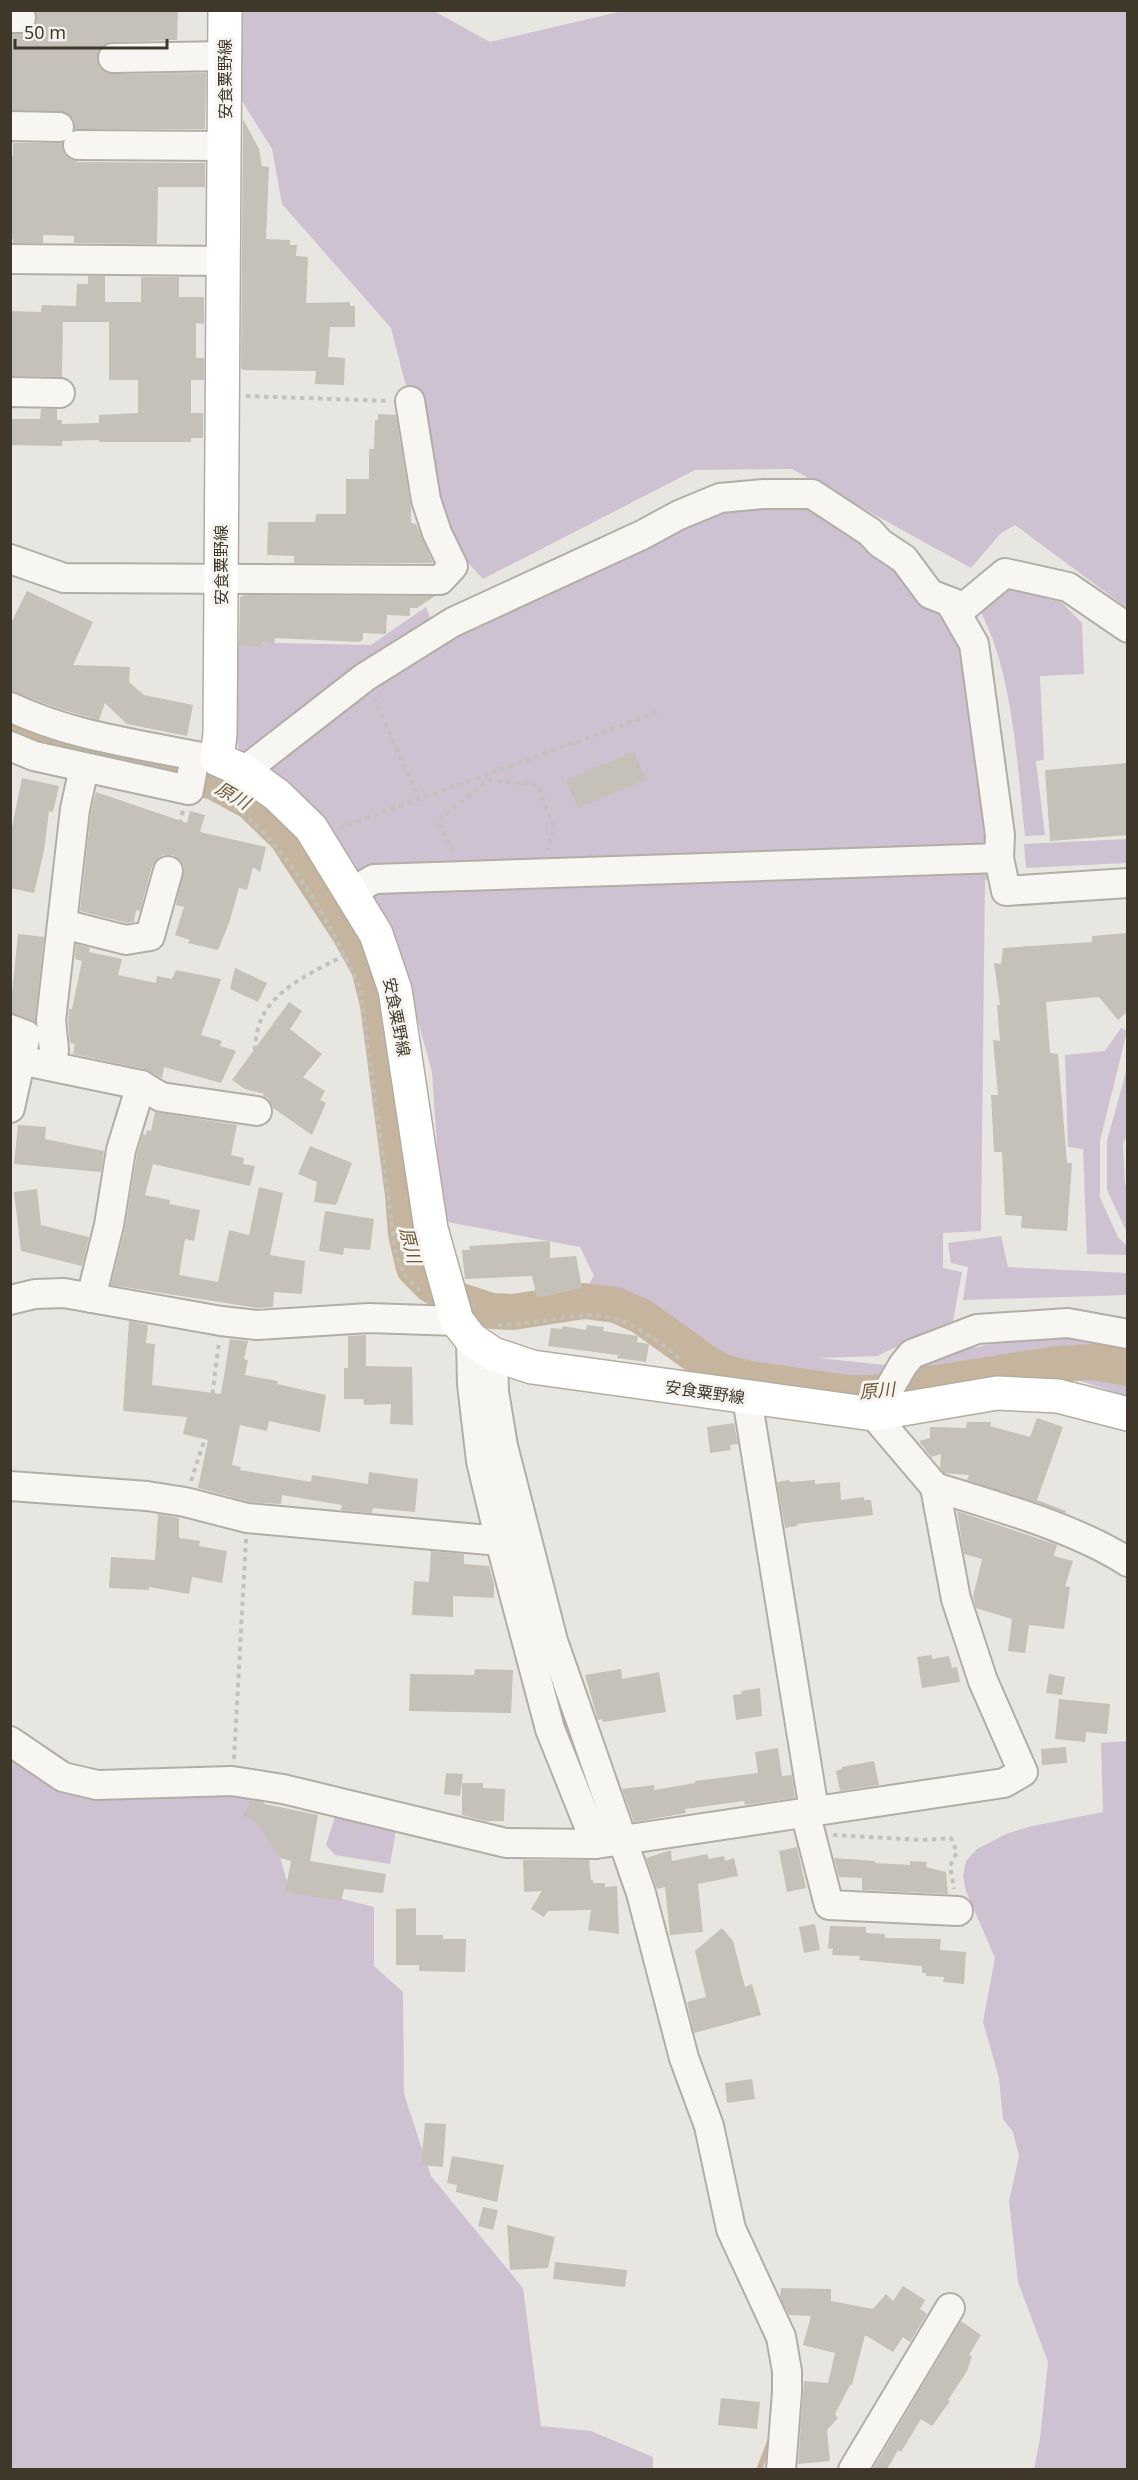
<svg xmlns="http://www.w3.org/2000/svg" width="1138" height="2480" font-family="'Noto Sans','Noto Sans JP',sans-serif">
<rect width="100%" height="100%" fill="#e8e6e0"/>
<!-- green -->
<g fill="#cec2d2">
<path d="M627,10L1127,11V608L1015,525L1001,533L971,568L792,469L695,470L483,579L462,556L425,460L391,328L282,204L272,149L235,90L238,11H434L490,42Z"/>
<path d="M804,502L844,523L954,614L1006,880H985L981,1231L943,1233V1268L962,1272L953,1321L877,1356L819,1358L885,1365L869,1397L742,1384L695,1362L616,1303L590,1304L587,1287L594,1276L580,1247L442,1221L432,1072L403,966L267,774L357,689L430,639L694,513Z"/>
<path d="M1044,585L1082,623L1084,674L1040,676L1044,760L1036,761L1045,835L1025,836C1017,765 1013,663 975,602L997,589Z"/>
<path d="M426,607L431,620L251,760L238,747L235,734L236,642L371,645Z"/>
<path d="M1127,839V863L1026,868L1024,844Z"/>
<path d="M1121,1028L1127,1031L1100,1141V1198L1118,1237L1127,1246V1255L1087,1254L1083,1149L1068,1147L1065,1055L1105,1051Z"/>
<path d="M1127,1068V1134L1123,1144L1125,1184L1128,1188L1127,1233L1107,1190V1141Z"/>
<path d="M1001,1236L1008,1267L1127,1273V1295L963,1300L968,1267L951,1263L948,1243Z"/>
<path d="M1094,1337L1127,1347V1396L1071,1378L1017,1380L901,1392L924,1359L1000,1342Z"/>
<path d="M1127,1741V2469H1034L1040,2439L1048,2362L1018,2282L1009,2201L1019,2156L1013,2132L1003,2119L999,2078L983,2022L995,1958L966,1891L963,1876L966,1861L977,1849L1006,1834L1028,1827L1103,1812L1101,1743Z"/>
<path d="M12,1759L77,1786L260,1789L288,1885L374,1907V1966L403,1992L404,2094L431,2176L523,2288L541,2426L591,2431L653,2457V2469L11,2470Z"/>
<path d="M335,1807L399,1814L390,1864L335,1855L326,1845L334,1820Z"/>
</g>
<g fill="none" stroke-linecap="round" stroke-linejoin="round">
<!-- stream -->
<g stroke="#c6b59e" stroke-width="6">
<path d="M559,1709L583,1773"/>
<path d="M759,2470L771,2439"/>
</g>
<!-- river -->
<path stroke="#c6b59e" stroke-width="36" d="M10,725L59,747L161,768L214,782L251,802L286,836L350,934L369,968L378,1005L403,1195L406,1234L414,1268L431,1285L452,1298L492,1311L513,1312L584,1301L616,1305L641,1316L708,1364L726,1373L750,1379L848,1393H872L1058,1364L1093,1362L1128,1368"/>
</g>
<!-- building -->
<g fill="#c5c1b8">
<path d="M36,10H178L177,40L112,42L105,44L99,50L97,59L99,66L105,72L113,74L206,73L205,129H75L74,120L67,113L10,110V34L30,32L36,26L37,19Z"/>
<path d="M243,119L259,149L262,166L269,167L266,239L290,240V245H297L296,256L308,257L306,303L350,302V306H355V327H330L328,357L345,358L344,385L315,384L316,371L243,370L241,368Z"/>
<path d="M13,143H62L64,154L70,159L78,162L205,163V187H158L157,244L74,243V236L43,235V243H13V239H10V156H13Z"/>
<path d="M88,276H105V302H141V277H179V297H204V324L196,323V358H204V380H191V413H203V438H191V442H99V440L62,441V446L10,445V419H40L41,409H57V420H62V424L99,423V415L138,413V380H109V322H63L62,377L10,376V311L41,312L42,305L76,306L77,284H88Z"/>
<path d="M378,414L396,415L411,508V523L416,524L433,563H294V556L267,555L268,522H315L316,514H346V479H369V449H374L375,420H378Z"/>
<path d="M27,591L93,622L73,665L130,667L129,682L144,695L193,705L187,736L127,724L105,703L99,720L60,709L10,691V625Z"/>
<path d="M245,595L435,596L417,608H410V616L387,615L386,634L363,633V639L360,642L275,638L274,644L262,642L261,647L239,645L240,597Z"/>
<path d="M634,751L646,780L578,808L566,780Z"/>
<path d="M1128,763V835L1050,841L1045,770Z"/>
<path d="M22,778L59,786L53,812L49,811L44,851L34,893L10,888V837Z"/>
<path d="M96,792L187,823L190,811L205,815L200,832L266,847L260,872L253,867L247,890L239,888L229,923L218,950L188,943L190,940L175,935L184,907L176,905L184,867L180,860L173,855H163L156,860L152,866L140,911L136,910L134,922L127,923L80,911L91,812Z"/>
<path d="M1128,933V1011L1118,1020L1099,997L1046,1002L1050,1053L1058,1054L1067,1163H1072L1067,1231L1021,1228L1022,1216L1005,1215L1002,1152H994L991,1095H998L993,1040L1000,1041L997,1005H1000L994,963L1001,964L1003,948L1092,942V936Z"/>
<path d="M18,934L44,937L35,1021L10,1013Z"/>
<path d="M76,944L90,948L89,952L122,959L118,975L156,983L157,976L172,979L176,970L221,979L201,1035L222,1041L220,1046L236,1051L221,1083L164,1067L162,1078L144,1069L73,1054L75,1044L70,1043L68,1020L69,1009H72L82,961L75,959Z"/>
<path d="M235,968L267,983L258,1002L230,989Z"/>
<path d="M289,1002L302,1011L290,1029L322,1054L303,1077L325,1091L320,1100L326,1103L312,1135L273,1108L268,1098L263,1096L264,1094L245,1089L232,1080Z"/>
<path d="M155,1112L237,1125L231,1155L244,1158L243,1164L255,1166L250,1186L153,1164L145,1195L170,1200L169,1204L200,1210L194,1241L185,1239L179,1275L218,1282L229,1230L249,1235L259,1187L283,1193L270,1255L305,1261L302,1294L274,1292L273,1307L257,1308L111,1285L125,1228L137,1154L143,1134L146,1135L147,1130L151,1131Z"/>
<path d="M18,1125L46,1127L45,1139L104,1151L101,1172L14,1164Z"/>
<path d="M310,1146L352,1163L336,1205L314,1202L317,1182L298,1174Z"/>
<path d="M37,1189L41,1225L89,1237L82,1266L21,1251L14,1192Z"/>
<path d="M325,1211L374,1219L370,1250L344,1248L343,1255L319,1251Z"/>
<path d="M550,1241V1258L576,1256L582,1288L537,1298L532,1276L465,1279L462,1250H470L469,1246Z"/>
<path d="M129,1321L148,1325L146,1343L155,1344L152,1385L221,1394L230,1339L248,1341L244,1359L248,1360L245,1375L278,1381L277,1384L326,1395L320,1432L269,1421L267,1431L240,1425L232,1465L241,1467L240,1470L311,1482L312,1475L368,1484L369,1472L418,1479L415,1512L373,1508L372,1513L341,1510L342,1505L282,1495L281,1504L250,1502L198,1488L208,1440L183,1434L187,1417L123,1411Z"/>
<path d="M587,1325L604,1327L603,1331L638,1336L637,1342L649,1344L646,1362L617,1358L618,1355L548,1346L551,1328L562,1329L563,1326L586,1330Z"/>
<path d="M366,1335V1366L412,1367L413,1425L390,1424L391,1404L364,1405L363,1399H344V1368H348V1336Z"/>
<path d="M1037,1418L1063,1427L1037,1500L1066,1511L1065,1513L967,1480L969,1475L944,1473L940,1468L941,1454L931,1457L919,1441L930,1438V1427L966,1428L967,1422H991L990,1426L1030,1437Z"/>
<path d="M734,1423L738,1444L730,1445L731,1450L710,1453L707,1427Z"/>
<path d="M789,1480L790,1482L815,1480V1484L840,1482L841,1500L864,1497V1500H871L873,1515L797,1524V1526L785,1528L777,1482Z"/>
<path d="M957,1511L1057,1545L1054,1556L1073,1561L1065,1586L1070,1587L1064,1629L1029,1625L1025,1653L1008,1651L1012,1619L976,1608L973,1597L982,1559L964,1554Z"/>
<path d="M158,1514L179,1518V1538L200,1541L199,1546L227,1551L222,1583L192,1577L189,1594L149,1587V1590L109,1588L111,1557L155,1560Z"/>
<path d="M431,1551L464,1554V1564L489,1566L494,1584V1598L453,1596V1617L412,1615L414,1581L429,1582Z"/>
<path d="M932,1655V1659L949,1656L952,1668L957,1667L960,1682L922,1688L917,1657Z"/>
<path d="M475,1669L513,1670L511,1713L409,1711L410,1674L474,1675Z"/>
<path d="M621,1669L622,1679L659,1672L666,1712L603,1722L602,1719L598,1720L585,1675Z"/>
<path d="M1049,1674L1065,1677L1062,1695L1046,1693Z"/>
<path d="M760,1688L762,1716L736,1720L733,1695L742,1694L741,1691Z"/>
<path d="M1059,1699L1110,1704L1107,1734L1086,1732L1085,1742L1055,1739Z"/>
<path d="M1066,1747L1067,1763L1042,1765L1041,1749Z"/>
<path d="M778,1748L782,1776L792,1775L795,1798L745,1805L744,1801L685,1809L686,1813L634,1822L622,1789L654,1785V1790L695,1783V1781L758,1773L755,1752Z"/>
<path d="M874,1761L879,1785L840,1791L836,1771L842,1769V1767Z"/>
<path d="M446,1773L463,1774L460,1796L444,1794Z"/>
<path d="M462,1783H483V1788L505,1789L504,1821H485L462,1815Z"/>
<path d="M251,1801L318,1815L310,1861L386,1874L383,1893L344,1889L341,1901L285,1892L291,1861L280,1858L257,1823L243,1815Z"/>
<path d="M797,1847L806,1888L787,1892L779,1851Z"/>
<path d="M671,1850L672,1861L707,1854L709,1859L724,1856L725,1861L734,1858L738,1876L698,1884L703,1932L670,1935L665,1887L657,1889L646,1858Z"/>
<path d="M834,1858L875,1861V1863L910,1865V1861L927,1862L926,1867L946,1872L948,1894L862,1890V1878L839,1877Z"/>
<path d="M523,1860H589L591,1880H593V1883H605V1887L617,1886L619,1934L588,1930L591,1910L548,1911L544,1917L531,1909L542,1891L524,1892Z"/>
<path d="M416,1908V1935H443V1939H466L465,1972L419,1971V1965H396V1909Z"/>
<path d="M815,1924L820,1950L804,1953L799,1927Z"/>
<path d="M830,1926L866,1927V1933L885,1934V1938L941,1939L940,1950L966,1952L964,1984L943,1982L944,1977L926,1976V1973H922V1966L859,1960L860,1956L832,1955L833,1948L828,1949Z"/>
<path d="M722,1928L733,1941L745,1987L752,1984L761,2015L694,2033L687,2002L706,1997L695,1951Z"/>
<path d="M752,2079L755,2099L727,2103L725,2083Z"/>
<path d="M425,2123L446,2124L443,2167L421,2165Z"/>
<path d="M452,2156L504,2165L497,2202L456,2192L457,2185L447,2183Z"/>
<path d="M483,2207L498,2210L493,2230L478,2226Z"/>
<path d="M507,2225L555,2237L548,2268L510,2270Z"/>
<path d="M555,2262L627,2270L625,2287L553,2279Z"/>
<path d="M903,2286L925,2300L920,2309L927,2314L910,2342L903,2337L893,2352L865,2335L852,2385H850L835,2414L838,2418L827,2430L830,2461L798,2464L804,2381L828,2383L835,2353L803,2345L811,2316L789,2315L780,2297L781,2288L831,2289V2301L873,2309L886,2294L893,2301Z"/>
<path d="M961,2321L981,2335L969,2355L972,2356L967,2371L948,2400L950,2401L932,2426L921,2419L901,2452L898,2450L887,2469H873Z"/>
<path d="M721,2398L760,2402L757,2429L718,2425Z"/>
</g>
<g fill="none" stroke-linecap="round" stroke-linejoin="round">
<!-- minor casing -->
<g stroke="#b2aea6" stroke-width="32">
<g id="minor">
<path d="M10,18H21"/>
<path d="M113,58L226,56"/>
<path d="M10,126L59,127"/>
<path d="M78,145L225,146"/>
<path d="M10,259L225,261"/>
<path d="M10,392L60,393"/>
<path d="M10,559L64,578L440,580L453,566L437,533L426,500L410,401"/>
<path d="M950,602L974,644L1000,835L999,858L1006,891L1128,883"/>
<path d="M10,707C69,735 132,743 195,756"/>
<path d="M10,746L34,756L189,790L195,756L217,759"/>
<path d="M244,771L365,677L453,622L642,535L679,515L720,498L764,494H812L870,532L880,543L904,559L930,594L964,607L1005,573L1068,587L1128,628"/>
<path d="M352,892L374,879L999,858"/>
<path d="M63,924L126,940L150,936L168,871"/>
<path d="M10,1029L26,1035L10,1108"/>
<path d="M20,1060L141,1085L161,1097L257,1111"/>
<path d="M51,1066L54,1050L51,1020L75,809L84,768"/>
<path d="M91,1298L109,1225L121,1150L141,1085"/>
<path d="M10,1300L35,1294L64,1293L221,1321L257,1325L369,1318L457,1321"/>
<path d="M471,1339L472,1384L481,1461L500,1541L550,1729L596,1844"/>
<path d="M493,1354L494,1392L503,1446L553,1641L641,1893L684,2058L709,2126L731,2229L781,2337L787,2371V2392L781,2470"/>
<path d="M747,1398L814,1810"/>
<path d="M881,1413L885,1396L903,1365L912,1354L977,1329L1068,1323L1128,1334"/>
<path d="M10,1486L147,1496L185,1502L247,1518L500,1541"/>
<path d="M935,1487C995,1506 1076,1528 1128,1562"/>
<path d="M10,1741L63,1777L97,1785L232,1781L283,1789L506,1843L596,1844L1004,1783L1023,1772L983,1681L956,1599L935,1487L873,1414"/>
<path d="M805,1812L829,1905L958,1911"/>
<path d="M853,2470L950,2308"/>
</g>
</g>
<!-- major casing -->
<g stroke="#b3ada0" stroke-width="36">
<path id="major" d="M225,10L220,734L217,759L244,771L277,795L311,828L376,934L395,990L431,1229L457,1321L471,1339L493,1354L532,1367L873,1414L997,1393L1058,1396L1128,1414"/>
</g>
<!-- path -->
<g stroke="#c3c1bb" stroke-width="4" stroke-dasharray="4.5 4.5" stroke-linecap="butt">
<path d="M246,396L389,401"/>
<path d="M374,698L419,799"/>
<path d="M210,796C273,814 335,931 360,988L396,1254L404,1274L422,1293"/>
<path d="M340,828L658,712"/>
<path d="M173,850L183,810"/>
<path d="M453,852L438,821L488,780L538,785L554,829L548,849"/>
<path d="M255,1086C255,1067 253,1044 259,1025C270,990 315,971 345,955"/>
<path d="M498,1325C528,1325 557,1317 586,1315C621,1313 656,1338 681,1360"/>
<path d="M191,1481L208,1429L219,1342"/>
<path d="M234,1759L246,1539"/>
<path d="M833,1835L921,1840L951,1838L957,1852L950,1866L954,1889"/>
</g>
<!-- minor -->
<use href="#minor" stroke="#f7f6f3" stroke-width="28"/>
<!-- major -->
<use href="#major" stroke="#fff" stroke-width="33"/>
</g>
<g text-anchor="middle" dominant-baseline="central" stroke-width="6" stroke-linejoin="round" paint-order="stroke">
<!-- street labels -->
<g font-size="16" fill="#3f382a" stroke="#f6f4f0">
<text transform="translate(225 79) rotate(-90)">安食粟野線</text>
<text transform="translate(221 565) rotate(-90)">安食粟野線</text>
<text transform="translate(397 1017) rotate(79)">安食粟野線</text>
<text transform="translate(705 1392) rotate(8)">安食粟野線</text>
</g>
<!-- water labels -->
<g font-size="18" font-style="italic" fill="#705937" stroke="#f6f4f0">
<text transform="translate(233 795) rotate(30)">原川</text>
<text transform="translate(411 1245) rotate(76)">原川</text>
<text transform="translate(877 1390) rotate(-5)">原川</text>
</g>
</g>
<!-- border -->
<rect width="1138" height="2480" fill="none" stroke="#3f382a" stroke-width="24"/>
<!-- scale -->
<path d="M15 39v9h152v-9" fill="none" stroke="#3f382a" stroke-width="3"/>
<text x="24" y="39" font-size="18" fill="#3f382a" stroke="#f6f4f0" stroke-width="4.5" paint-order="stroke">50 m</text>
</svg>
